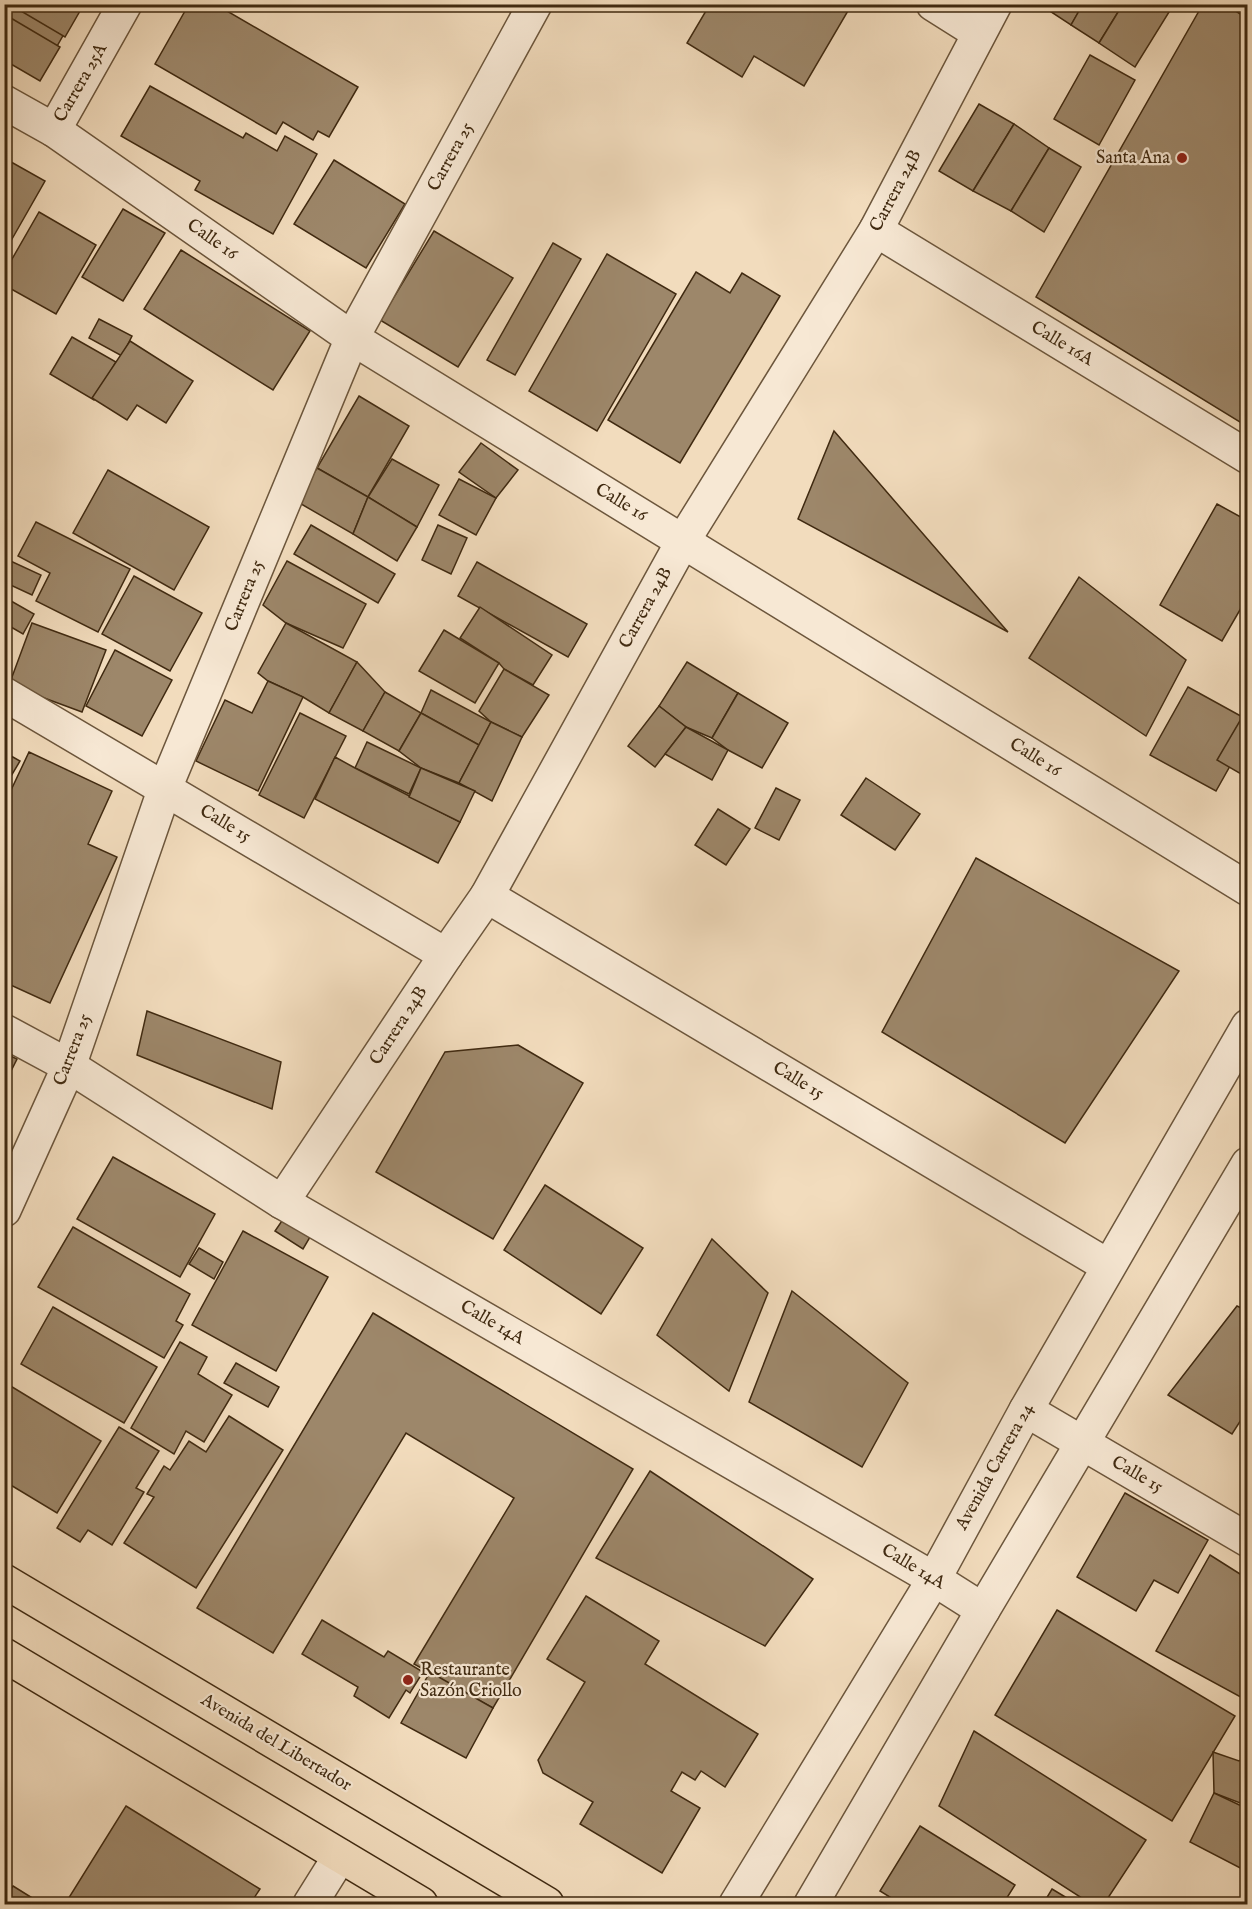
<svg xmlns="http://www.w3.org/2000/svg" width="1252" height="1909" font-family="'IM FELL English',serif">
<rect width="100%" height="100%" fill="#f2dcbd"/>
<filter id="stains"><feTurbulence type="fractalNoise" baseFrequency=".00333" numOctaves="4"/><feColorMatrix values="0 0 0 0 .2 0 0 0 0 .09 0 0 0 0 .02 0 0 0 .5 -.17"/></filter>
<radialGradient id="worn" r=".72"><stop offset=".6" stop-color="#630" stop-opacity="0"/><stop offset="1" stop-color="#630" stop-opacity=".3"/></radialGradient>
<!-- building -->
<g fill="#9d876a" stroke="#402a11" stroke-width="1.5">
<path d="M4,4H81L40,76L4,58Z"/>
<path d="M9,4H84L65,37Z"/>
<path d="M189,4H215L358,87L329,137L318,131L313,140L283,122L276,134L155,64Z"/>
<path d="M710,4H852L804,86L754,56L742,77L687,43Z"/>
<path d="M1039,4H1083L1071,25Z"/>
<path d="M1083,4H1123L1099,43L1071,25Z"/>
<path d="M1123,4H1174L1135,67L1099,43Z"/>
<path d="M1203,4H1225L1248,19V427L1036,297Z"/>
<path d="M4,14L60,47L40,81L4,60Z"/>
<path d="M1090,55L1135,80L1099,145L1054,119Z"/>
<path d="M150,86L243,138L246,133L277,151L285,136L317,154L273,234L195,190L200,181L121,136Z"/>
<path d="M979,104L1014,124L973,191L939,171Z"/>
<path d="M1014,124L1049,148L1011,211L973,191Z"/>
<path d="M1049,148L1081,167L1044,232L1011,211Z"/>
<path d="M4,158L45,181L4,253Z"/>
<path d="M334,160L405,204L366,268L294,224Z"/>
<path d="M123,209L165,233L123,301L82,277Z"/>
<path d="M39,212L96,245L56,314L4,285V273Z"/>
<path d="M434,231L513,278L458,367L380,320Z"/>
<path d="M553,243L581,259L515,375L487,360Z"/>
<path d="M181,250L310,331L273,390L144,309Z"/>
<path d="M607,254L676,294L597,431L529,391Z"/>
<path d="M696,272L730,293L742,273L780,296L680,463L608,420Z"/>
<path d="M99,319L132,336L122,356L89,338Z"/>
<path d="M72,337L116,362L94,400L50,374Z"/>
<path d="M130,341L193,381L166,423L137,405L127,420L92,398Z"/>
<path d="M359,396L409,426L368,497L317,468Z"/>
<path d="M834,431L1008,632L798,519Z"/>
<path d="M481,443L518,470L496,498L459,472Z"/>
<path d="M392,459L439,485L417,527L368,497Z"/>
<path d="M317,468L368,497L353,534L296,501Z"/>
<path d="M108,470L209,527L174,590L73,533Z"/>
<path d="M459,479L496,498L476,535L439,515Z"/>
<path d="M368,497L417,527L397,561L353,534Z"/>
<path d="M1217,504L1248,521V596L1222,641L1160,605Z"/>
<path d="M36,522L130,569L98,632L36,601L50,573L18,556Z"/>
<path d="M311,525L395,574L378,603L294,554Z"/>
<path d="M438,525L467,538L451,574L422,560Z"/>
<path d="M4,558L41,575L32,595L4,582Z"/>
<path d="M287,561L366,604L343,648L286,623L263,605Z"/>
<path d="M477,562L587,624L568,657L458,596Z"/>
<path d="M134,576L202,613L170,671L102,634Z"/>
<path d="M1079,577L1186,660L1146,736L1029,658Z"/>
<path d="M4,597L34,614L23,634L4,623Z"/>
<path d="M480,607L552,655L533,685L504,669L499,663L460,638Z"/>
<path d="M32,623L106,650L82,712L9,685Z"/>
<path d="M286,623L357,662L329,713L303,697L268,681L258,673Z"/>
<path d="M444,630L499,663L475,703L419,671Z"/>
<path d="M115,650L172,680L142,736L86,706Z"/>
<path d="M357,662L385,692L363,731L329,713Z"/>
<path d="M687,662L738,693L712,738L686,727L659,706Z"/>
<path d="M504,669L549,695L522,737L491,722L479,711Z"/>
<path d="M268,681L303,697L258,791L196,761L225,700L252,713Z"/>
<path d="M1188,687L1248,720V734L1216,791L1150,755Z"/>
<path d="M431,690L491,722L479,745L421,713Z"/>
<path d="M385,692L421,713L399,751L363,731Z"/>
<path d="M738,693L788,723L762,768L728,750L712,738Z"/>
<path d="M659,706L686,727L655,767L628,746Z"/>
<path d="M1248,707V778L1217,760Z"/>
<path d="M300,713L346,736L304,818L259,795Z"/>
<path d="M421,713L479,745L459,783L421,768L399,751Z"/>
<path d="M491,722L522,737L492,801L459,783Z"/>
<path d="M686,727L728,750L712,780L665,754Z"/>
<path d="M367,742L421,768L409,794L355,768Z"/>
<path d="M4,752L20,761L4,788Z"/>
<path d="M29,752L112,791L88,844L117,857L50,1003L4,982V805Z"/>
<path d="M335,757L355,768L460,822L438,863L315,799Z"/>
<path d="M421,768L475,791L460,822L409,797Z"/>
<path d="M866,778L920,814L895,850L841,815Z"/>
<path d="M776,788L800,800L779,840L755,828Z"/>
<path d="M718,809L750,829L726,865L695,845Z"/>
<path d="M976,858L1179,971L1065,1143L882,1032Z"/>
<path d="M147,1011L281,1062L272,1109L137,1055Z"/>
<path d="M518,1045L583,1083L493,1239L376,1172L445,1052Z"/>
<path d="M4,1053L17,1059L4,1085Z"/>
<path d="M113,1157L215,1214L180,1277L77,1219Z"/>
<path d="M545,1185L643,1248L601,1314L504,1250Z"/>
<path d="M286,1215L313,1232L303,1249L275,1231Z"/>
<path d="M73,1227L190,1294L176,1321L183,1325L164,1358L38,1287Z"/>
<path d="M243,1231L328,1277L276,1371L192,1325Z"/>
<path d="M712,1239L768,1293L729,1391L657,1335Z"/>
<path d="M199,1248L223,1262L214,1279L189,1264Z"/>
<path d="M792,1291L908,1383L862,1467L749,1402Z"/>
<path d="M1237,1306L1248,1311V1409L1232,1434L1168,1395Z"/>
<path d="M53,1307L157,1367L124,1423L21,1364Z"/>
<path d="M373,1313L633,1469L493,1708L414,1664L514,1498L406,1433L273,1653L197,1608Z"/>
<path d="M180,1342L207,1357L198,1374L232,1395L204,1442L186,1431L174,1454L131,1428Z"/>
<path d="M236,1363L279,1387L268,1407L224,1383Z"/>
<path d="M4,1382L101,1441L57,1513L4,1481Z"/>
<path d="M229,1416L283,1450L196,1588L124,1543L154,1497L147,1494L164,1466L170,1470L189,1441L206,1452Z"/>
<path d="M119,1427L159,1451L136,1488L144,1492L112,1545L88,1530L80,1542L57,1528Z"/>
<path d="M650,1471L813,1579L765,1646L596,1558Z"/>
<path d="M1125,1493L1208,1540L1178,1593L1154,1580L1136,1611L1077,1577Z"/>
<path d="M1210,1555L1248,1579V1701L1156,1651Z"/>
<path d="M586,1596L659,1641L645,1664L758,1734L725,1787L701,1771L695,1780L682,1772L671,1791L700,1808L662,1873L580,1824L593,1802L543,1773L538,1760L585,1682L547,1659Z"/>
<path d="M1057,1610L1235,1716L1172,1821L995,1715Z"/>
<path d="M322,1620L384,1657L388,1651L423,1672L410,1693L406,1690L389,1718L354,1696L358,1687L302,1654Z"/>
<path d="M430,1672L493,1708L466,1758L401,1723Z"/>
<path d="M974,1731L1146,1840L1104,1904H1091L939,1806Z"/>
<path d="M1213,1752L1239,1761L1248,1754V1806L1214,1793Z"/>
<path d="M1214,1793L1248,1809V1872L1190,1842Z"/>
<path d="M126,1806L260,1889L250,1904H65Z"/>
<path d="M920,1826L1015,1885L1003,1904H901L880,1891Z"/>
<path d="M13,1886L42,1904H4V1899Z"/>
<path d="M1052,1889L1077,1904H1043Z"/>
</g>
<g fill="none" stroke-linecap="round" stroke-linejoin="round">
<!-- minor casing -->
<g stroke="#6c563c" stroke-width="36">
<g id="minor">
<path d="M933,4L979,33"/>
<path d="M4,102L54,130L352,338L1248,889"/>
<path d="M54,130L125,4"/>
<path d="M876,230L1248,457"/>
<path d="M4,694L446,955"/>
<path d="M487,896L1108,1266"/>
<path d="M4,1031L69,1066L282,1202L934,1579L983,1610"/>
<path d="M282,1202L446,955L487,896L683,541L876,230L995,4"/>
<path d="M4,1210L69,1066L165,788L352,338L535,4"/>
<path d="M1026,1410L1248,1540"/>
<path d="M310,1904L340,1856"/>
<path d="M736,1904L934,1579L1026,1410L1248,1026"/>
<path d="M811,1904L983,1610L1248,1164"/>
</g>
</g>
<!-- major casing -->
<g stroke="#402a11" stroke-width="36">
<g id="major">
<path d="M4,1581L547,1904"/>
<path d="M4,1655L421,1904"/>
</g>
</g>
<!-- minor -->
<use href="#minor" stroke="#f7e8d4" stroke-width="33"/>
<!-- major -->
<use href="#major" stroke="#f2dcbd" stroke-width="33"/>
</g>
<!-- markers -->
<g fill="#8f2418" stroke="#f7e8d4" stroke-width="2">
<circle cx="1182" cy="158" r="6"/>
<circle cx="408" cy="1680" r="6"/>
</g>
<g text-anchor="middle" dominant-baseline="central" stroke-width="4.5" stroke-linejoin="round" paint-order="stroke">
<!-- street labels -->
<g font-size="18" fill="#402a11" stroke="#f7e8d4">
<text transform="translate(81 83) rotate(-60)">Carrera 25A</text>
<text transform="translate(451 157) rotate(-61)">Carrera 25</text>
<text transform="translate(896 191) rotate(-62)">Carrera 24B</text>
<text transform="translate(212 240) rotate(35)">Calle 16</text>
<text transform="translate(1062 344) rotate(31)">Calle 16A</text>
<text transform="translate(621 503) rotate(31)">Calle 16</text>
<text transform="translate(245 596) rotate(-68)">Carrera 25</text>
<text transform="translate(646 608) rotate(-61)">Carrera 24B</text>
<text transform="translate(1035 758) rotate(32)">Calle 16</text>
<text transform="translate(225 824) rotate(31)">Calle 15</text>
<text transform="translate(399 1026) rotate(-57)">Carrera 24B</text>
<text transform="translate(73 1050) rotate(-69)">Carrera 25</text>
<text transform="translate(798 1081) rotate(31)">Calle 15</text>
<text transform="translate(492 1323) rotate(30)">Calle 14A</text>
<text transform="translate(995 1467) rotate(-61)">Avenida Carrera 24</text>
<text transform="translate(1137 1475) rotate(30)">Calle 15</text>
<text transform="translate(913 1567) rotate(31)">Calle 14A</text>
<text transform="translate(276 1743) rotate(31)">Avenida del Libertador</text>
</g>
<!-- poi labels -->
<g font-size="18" fill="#402a11" stroke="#f7e8d4" text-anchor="end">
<text x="1170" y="158">Santa Ana</text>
<text x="420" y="1670" text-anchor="start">Restaurante<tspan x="420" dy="21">Sazón Criollo</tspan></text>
</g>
</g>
<!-- margin -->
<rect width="1252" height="1909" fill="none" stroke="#f2dcbd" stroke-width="24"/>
<rect x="6" y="6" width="1240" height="1897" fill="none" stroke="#402a11" stroke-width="3"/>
<rect x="12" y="12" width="1228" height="1885" fill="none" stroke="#402a11" stroke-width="1.5"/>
<rect width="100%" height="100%" filter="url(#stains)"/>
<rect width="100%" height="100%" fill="url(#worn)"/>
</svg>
